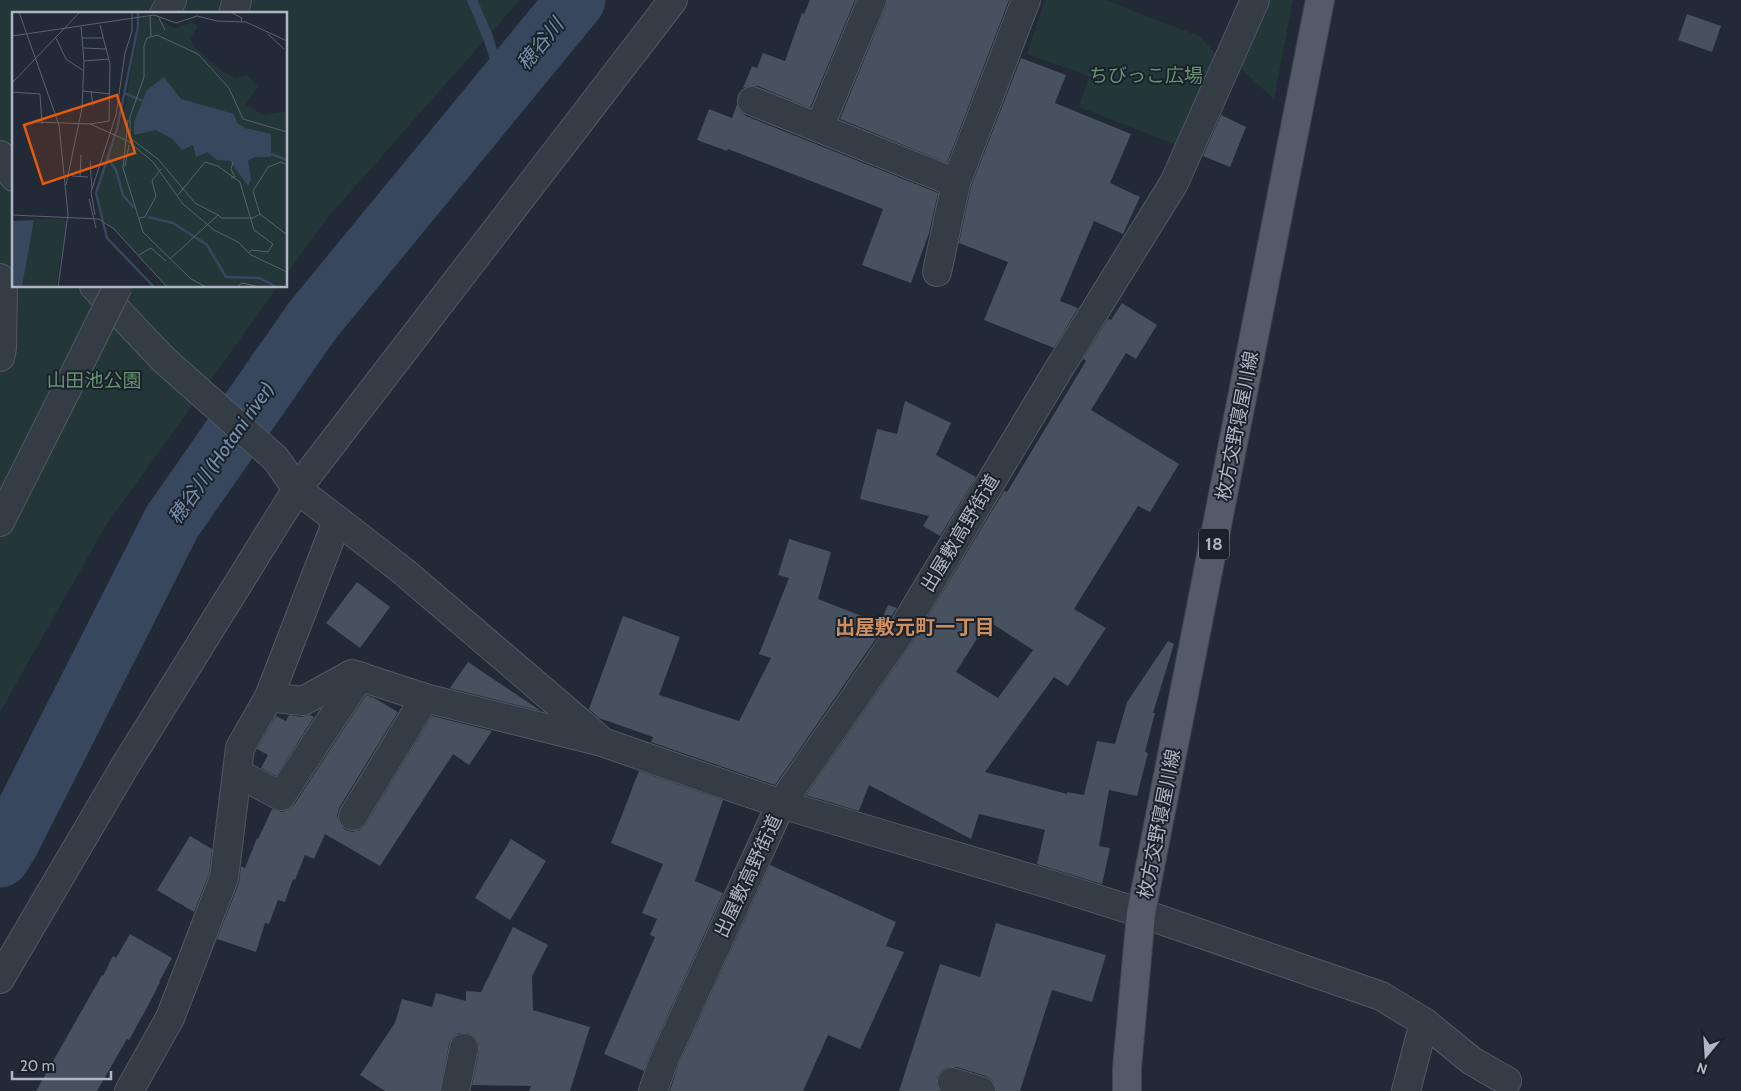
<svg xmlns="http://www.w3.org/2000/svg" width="1741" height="1091" font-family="Cabin,'Noto Sans JP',sans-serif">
<rect width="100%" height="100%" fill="#212a36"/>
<!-- green -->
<g fill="#233738">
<path d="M0,0H520L329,216L286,275V14H14V286H278L105,527L0,712Z"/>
<path d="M1045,0H1105L1199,36L1215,53L1179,146L1079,107L1089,76L1027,54Z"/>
<path d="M1266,0H1293L1274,99L1238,66Z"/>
</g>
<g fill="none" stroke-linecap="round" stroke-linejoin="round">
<!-- stream -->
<path stroke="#36475e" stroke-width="10" d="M472,0L488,37L504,88"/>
<!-- river -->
<path stroke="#36475e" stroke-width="59" d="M0,858L10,842L172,522L312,321L576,0"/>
</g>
<!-- building -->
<g fill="#475160" fill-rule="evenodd">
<path d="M810,0H855L810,108L758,86H750L743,88L752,66L757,68L763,53L785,61L802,13L804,14Z"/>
<path d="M887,0H1009L947,163L840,119L886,6Z"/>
<path d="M1687,14L1721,26L1712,52L1678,40Z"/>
<path d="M1021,58L1066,75L1055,103L1131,134L1110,183L1140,197L1123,234L1094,221L1060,301L1078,308L1054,348L984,320L1008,262L959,243L971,187Z"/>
<path d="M737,104L740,111L746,116L938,193L929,233L911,283L862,265L883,209L767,164L728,149L727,151L697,140L709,109L732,118Z"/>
<path d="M1221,115L1246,127L1230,167L1203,156Z"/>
<path d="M1122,303L1157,325L1136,359L1126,353L1091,410L1179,464L1150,512L1138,506L1074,609L1106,628L1068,686L1054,677L985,772L1067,794V792L1084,795L1097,741L1115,744L1127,702L1168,641L1174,644L1153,713H1155L1145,752L1148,753L1137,796L1109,790L1099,846L1110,848L1102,884L1037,864L1045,830L979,814L971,839L869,785L859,811L806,795L915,638L1004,491L1007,492L1086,361L1083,359L1108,319L1111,320ZM988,621L1033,650L998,698L956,672Z"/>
<path d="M905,401L951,423L936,455L976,477L940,536L923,526L929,516L860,499L877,429L897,434Z"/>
<path d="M789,539L831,552L818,599L880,623L888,605L897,608L775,785L651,742L653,737L599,718L589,709L623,616L680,637L659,695L739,721L771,658L759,654L789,578L778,575Z"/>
<path d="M357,582L390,607L360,648L326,623Z"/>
<path d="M468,662L541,711L450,688Z"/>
<path d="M366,695L374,698L398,712L339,808L337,816L340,824L345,830L352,832L360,830L366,824L432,716L492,731L469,765L453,754L380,866L325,834L314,859L305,855L295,880L293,879L285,902L278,900L269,924L265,923L256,952L217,939L239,883L241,866L245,868L257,838L258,839L272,809L282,812L289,809L294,805Z"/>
<path d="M289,715L301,717L310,715L314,717L276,776L261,768L268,755L257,749L276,716L286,721Z"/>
<path d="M639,771L723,800L695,881L723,893L650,1054L644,1071L604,1054L655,937L650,935L657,919L642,913L663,864L611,843Z"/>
<path d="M190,836L212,849L209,874L194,912L157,890Z"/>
<path d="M511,839L546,861L510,920L475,898Z"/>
<path d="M770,865L896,922L886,946L904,952L860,1049L828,1035L803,1091H670L678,1066Z"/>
<path d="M996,923L1106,955L1092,1002L1052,990L1020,1091H996L993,1081L986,1076L957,1067H949L942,1070L937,1077V1085L940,1091H899L940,964L980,977Z"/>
<path d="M513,927L548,945L532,976L533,1010L590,1027L570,1091H529L531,1086L472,1085L479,1051V1044L474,1036L467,1033H459L452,1038L449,1044L440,1091H385L360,1075L395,1023L402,999L432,1007L436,993L466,1001V991L481,992Z"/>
<path d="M130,934L172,958L159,982H160L150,1002L129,1040L127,1039L97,1091H36L102,975L103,976L113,956L116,958Z"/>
</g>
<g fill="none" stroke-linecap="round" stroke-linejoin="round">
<!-- minor casing -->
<g stroke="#515964" stroke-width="30">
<g id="minor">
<path d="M164,14L172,0"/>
<path d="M233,14L237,0"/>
<path d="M752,101L956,183"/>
<path d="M819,128L872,0"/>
<path d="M0,155L14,177"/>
<path d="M937,272L956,183L1026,0"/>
<path d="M0,278L3,284L2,348L0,357"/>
<path d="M94,286L164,360L276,459L297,489L403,571L597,737"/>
<path d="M0,522L84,355"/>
<path d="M269,697L337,521"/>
<path d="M237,773L281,796L360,676"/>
<path d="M353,816L425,698"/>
<path d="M0,979L125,766L297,489L673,0"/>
<path d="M952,1082L981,1091"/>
<path d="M129,1091L170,1018L224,878L240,748L269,697L303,701L352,674L425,698L602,742L781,804L1056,886L1141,913L1381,996L1424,1022L1472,1061L1507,1081"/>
<path d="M455,1091L464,1048"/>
<path d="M653,1091L664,1060L781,804L902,630L1057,372L1174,183L1255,0"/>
<path d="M1406,1091L1424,1022"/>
</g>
</g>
<!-- major casing -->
<g stroke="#3d4550" stroke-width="30">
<path id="major" d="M1127,1091V1068L1141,913L1320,0"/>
</g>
<!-- minor -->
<use href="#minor" stroke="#343c46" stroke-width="28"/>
<!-- major -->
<use href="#major" stroke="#525b67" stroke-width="28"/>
<!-- minor-bridge casing -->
<g stroke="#515964" stroke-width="30" stroke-linecap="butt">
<path id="minor-bridge" d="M84,355L118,286"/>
</g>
<!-- minor-bridge -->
<use href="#minor-bridge" stroke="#343c46" stroke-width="28"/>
</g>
<g text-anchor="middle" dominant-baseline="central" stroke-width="4" stroke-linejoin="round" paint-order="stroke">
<!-- shield labels -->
<rect fill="#19212b" stroke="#818995" stroke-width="1" x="1199" y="528.5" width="30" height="31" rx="4"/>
<g font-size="18" font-weight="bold" fill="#aeb6c3">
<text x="1214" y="544">18</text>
</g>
<!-- park labels -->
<g font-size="19" fill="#679270" stroke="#19212b">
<text x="1146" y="75">ちびっこ広場</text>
<text x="94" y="380">山田池公園</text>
</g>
<!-- street labels -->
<g font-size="19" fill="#aeb6c3" stroke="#19212b">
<text transform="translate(1237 426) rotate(-79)">枚方交野寝屋川線</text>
<text transform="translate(960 533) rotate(-59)">出屋敷高野街道</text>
<text transform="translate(1159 824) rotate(-79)">枚方交野寝屋川線</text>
<text transform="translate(748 876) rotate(-65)">出屋敷高野街道</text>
</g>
<!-- water labels -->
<g font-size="20" font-style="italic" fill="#778eaa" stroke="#19212b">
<text transform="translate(540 44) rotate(-51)">穂谷川</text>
<text transform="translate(221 453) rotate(-55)">穂谷川 (Hotani river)</text>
</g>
<!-- neighbourhood labels -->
<g font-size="20" font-weight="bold" fill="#ce8e5e" stroke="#19212b">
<text x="915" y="627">出屋敷元町一丁目</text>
</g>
</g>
<!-- overview -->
<g transform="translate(12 12)">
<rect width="275" height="275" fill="#212a36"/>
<path d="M140,4L164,17L179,10L186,14L178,28L182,34L210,59L223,66L235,63L246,75L233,92L251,103L275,99V275H155L91,206L85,186L86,173L109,115L129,6ZM22,207H52L54,211L44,275H10Z" fill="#233738"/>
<path d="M152,65L169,87L222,102L225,111L233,116L259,122V145H243L236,149L239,168L236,174L218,149L205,148L195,140L184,145L181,133L170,138L160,127L144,118L122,123V110L135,78ZM22,208L10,275H0V209Z" fill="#36475e"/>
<path fill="none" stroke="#36475e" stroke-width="2.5" d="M126,0V14L105,117L84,181L95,226L142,275M112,81L131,89M259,142L275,148M95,145L104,158L111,183L122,196M136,205L161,211L195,233L214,265L247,266L265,275"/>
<path fill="none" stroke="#59626e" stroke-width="1" d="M7,0L47,113L56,202L46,275M218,0L230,6L229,9M138,4L139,24M146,4L153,18M256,22L272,37M0,24L142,3L164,11L185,4L205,9L234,10L275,29M44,26L54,47L72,59M70,26H91M71,36L95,37M72,49L97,47M0,71L68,0M71,79L98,82M79,79L81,94M0,80L28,82L30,112M116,108L111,156L131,220L179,267L194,275M24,110L78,112L97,109L98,52L88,13M78,112L116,129L141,150L171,192L202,218L226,230L239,243L275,260M78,149L80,177M275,153L269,150L256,155L241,179L248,202L275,223M113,154L117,133M60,164L76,165M68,165L69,143M219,166L223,165L219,157L221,150M54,173L70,96L72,49L69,15M166,183L193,150L206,154L228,170L242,218L261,232L256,240L240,238L236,241M77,187L84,216M0,203L87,207L102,217L155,275M83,203L79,180L104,103L113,41L120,19V0M206,203L183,191L146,147L118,126V105L132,65V34L135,26L145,23L186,42L217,76L231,107L275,120M127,206L133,205L144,184L140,169L149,157M127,243L139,236L154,249M158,247L206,203L210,206H241L248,202M225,275L230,271L248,275"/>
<path fill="#e8590c" fill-opacity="0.15" stroke="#e8590c" stroke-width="2.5" d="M105,83L123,141L31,172L12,113Z"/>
<rect width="275" height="275" fill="none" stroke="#aeb6c3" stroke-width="2.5"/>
</g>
<!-- north arrow -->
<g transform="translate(1706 1056) rotate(198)" stroke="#19212b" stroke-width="4" paint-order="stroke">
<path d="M0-4L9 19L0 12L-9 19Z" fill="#aeb6c3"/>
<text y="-8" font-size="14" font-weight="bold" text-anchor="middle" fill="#aeb6c3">N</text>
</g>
<!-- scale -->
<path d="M12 1071v8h99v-8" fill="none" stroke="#aeb6c3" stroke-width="2.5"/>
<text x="20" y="1071" font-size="15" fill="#aeb6c3" stroke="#19212b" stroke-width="4" paint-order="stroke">20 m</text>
</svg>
